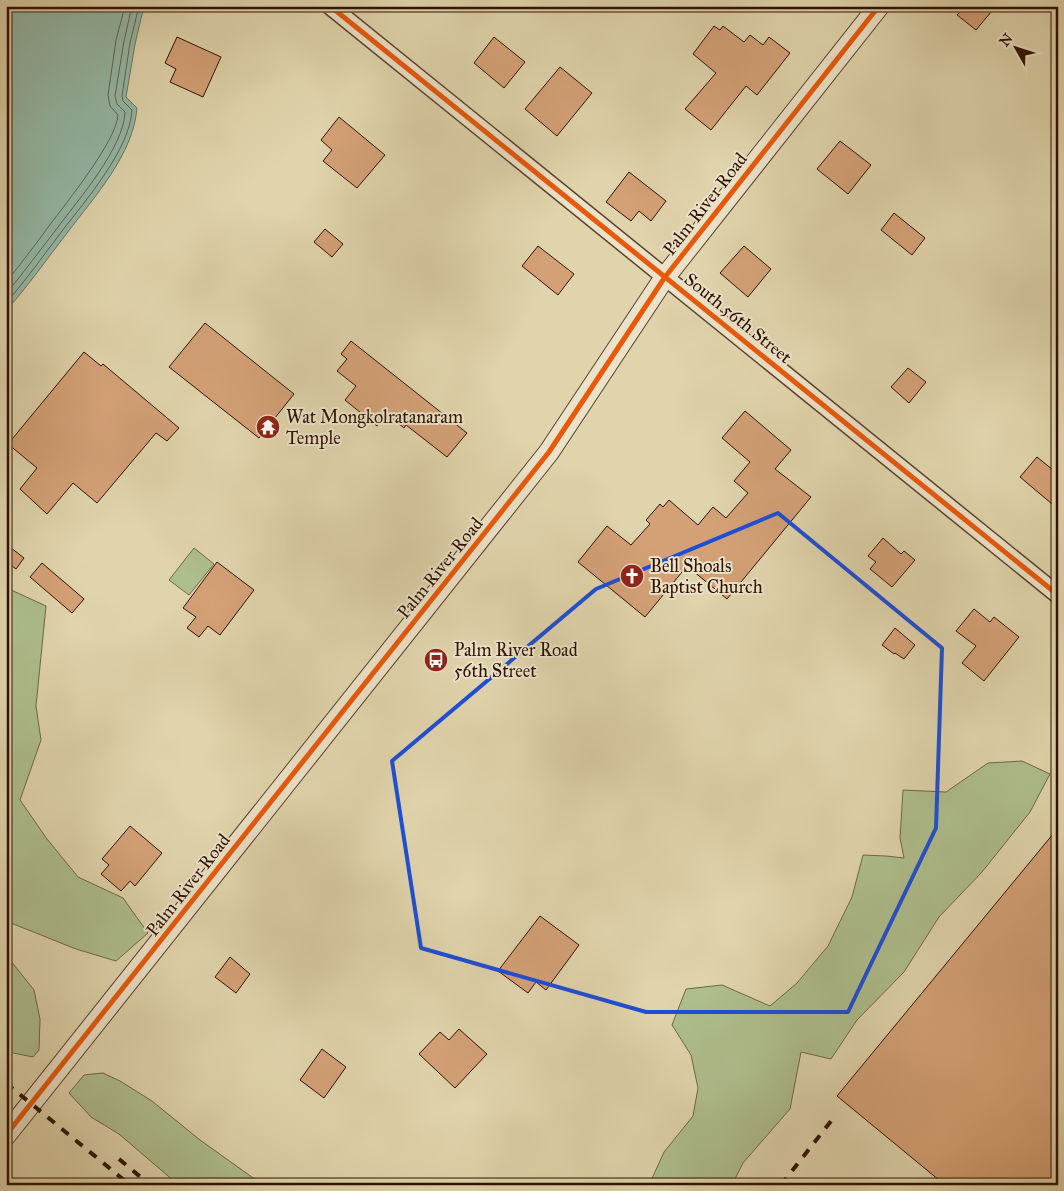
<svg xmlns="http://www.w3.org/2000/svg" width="1064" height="1191" font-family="'IM FELL Great Primer',serif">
<rect width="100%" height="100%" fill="#e0d4ac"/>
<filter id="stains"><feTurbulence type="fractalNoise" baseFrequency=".004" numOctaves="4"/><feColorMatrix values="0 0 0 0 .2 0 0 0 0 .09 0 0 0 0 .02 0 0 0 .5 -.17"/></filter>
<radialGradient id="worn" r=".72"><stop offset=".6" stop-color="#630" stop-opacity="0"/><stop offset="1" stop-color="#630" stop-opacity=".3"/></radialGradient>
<!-- green -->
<g fill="#aebe8d" stroke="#6e6746">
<path d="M194,548L214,564L189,595L169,580Z"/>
<path d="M9,589L46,606L36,706L41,740L20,800L47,839L78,877L123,898L148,933L116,961L76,949L6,921V592Z"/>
<path d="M1022,761L1050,774L1030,812L982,872L939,917L904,972L857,1020L831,1059L801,1052L790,1109L743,1163L732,1185H649L664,1152L693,1116L698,1088L691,1055L672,1025L686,989L722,985L770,1006L797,983L828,946L852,897L863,855L886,856L904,858L900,838L903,790L946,792L988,763Z"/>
<path d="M6,955L34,990L40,1019L39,1050L33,1057L13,1053L6,1046Z"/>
<path d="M103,1073L120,1081L152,1101L200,1140L263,1185H179L175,1182L119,1134L91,1117L69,1093L84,1075Z"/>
</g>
<!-- water -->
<path fill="#94b8a7" stroke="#6c7564" d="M6,6H144L135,44L126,97L137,108C133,155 95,196 67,233C47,259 28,286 6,311Z"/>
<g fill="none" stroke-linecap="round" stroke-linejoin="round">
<!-- shore -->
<g stroke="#626454" stroke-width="1">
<path d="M6,282C21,264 35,245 49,226C66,203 116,142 118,115L110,106L108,95L116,40L125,6"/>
<path d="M6,294C24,272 41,249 58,227C79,199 124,147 125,112L117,104L115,96L124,41L132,6"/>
<path d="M6,303C26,280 44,255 62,231C86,200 130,149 132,110L123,101L122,96L130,43L139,6"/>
</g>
</g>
<!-- building -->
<g fill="#d4a177" stroke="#2f1000">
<path d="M965,6H983L991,12L976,30L957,15Z"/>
<path d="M714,26L720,30L723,26L744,42L750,35L763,45L769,37L790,53L757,95L746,86L711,130L685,109L716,73L693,54Z"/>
<path d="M177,37L221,57L203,97L170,82L176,69L165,63Z"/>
<path d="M494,37L525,62L504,88L474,63Z"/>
<path d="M560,67L592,93L557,136L525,109Z"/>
<path d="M339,117L385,155L357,188L323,161L332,150L321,140Z"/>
<path d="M840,141L871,165L848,194L817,169Z"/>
<path d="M629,172L666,201L651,221L639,211L631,221L606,202Z"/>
<path d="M894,213L925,238L912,255L881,230Z"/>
<path d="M325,229L343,244L332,257L314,242Z"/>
<path d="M538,246L574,274L558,295L522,266Z"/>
<path d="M744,246L771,269L748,297L720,273Z"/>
<path d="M205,323L294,394L259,438L169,367Z"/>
<path d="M351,341L467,433L447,457L406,425L404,428L386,413L377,426L345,400L356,386L337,371L347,359L341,354Z"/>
<path d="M84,352L101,366L103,364L179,428L167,441L156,433L97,503L73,483L47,514L20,489L37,468L8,444Z"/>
<path d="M908,368L926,382L909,403L891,387Z"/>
<path d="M745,411L791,450L775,469L811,497L727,599L687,566L645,617L578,562L607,526L631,545L650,524L646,520L660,504L663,507L669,500L698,525L713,507L726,518L748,493L734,481L750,462L722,438Z"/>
<path d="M1037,457L1058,474V509L1020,477Z"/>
<path d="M883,538L901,554L904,551L915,560L892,587L870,569L876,562L868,556Z"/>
<path d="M6,544L24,558L16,569L6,561Z"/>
<path d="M217,562L254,590L220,635L208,626L199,637L187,628L196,617L183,608Z"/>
<path d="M42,563L84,599L72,613L30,577Z"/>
<path d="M974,609L990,622L994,617L1019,637L984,681L962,663L976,646L956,631Z"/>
<path d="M895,628L915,645L904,659L895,653L894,654L882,645Z"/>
<path d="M130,826L162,853L135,886L130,881L121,891L101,874L109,865L102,859Z"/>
<path d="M1058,828V1185H945L837,1096Z"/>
<path d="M540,916L579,945L546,990L536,982L528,993L498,971Z"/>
<path d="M230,957L250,974L236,993L215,977Z"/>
<path d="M459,1029L487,1054L455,1088L419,1054L440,1032L449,1040Z"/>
<path d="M322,1049L346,1067L324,1098L300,1080Z"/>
</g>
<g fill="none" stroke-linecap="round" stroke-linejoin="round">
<!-- minor casing -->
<g stroke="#5b412b" stroke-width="19">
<path id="minor" d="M330,6L1058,595"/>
</g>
<!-- tertiary casing -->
<g stroke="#5b412b" stroke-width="22">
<path id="tertiary" d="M6,1135L549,452L665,277L879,6"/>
</g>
<!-- minor -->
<use href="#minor" stroke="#ebe3c9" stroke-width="16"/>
<!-- tertiary -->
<use href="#tertiary" stroke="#ebe3c9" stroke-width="20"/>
<!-- rail -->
<g stroke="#2f1000" stroke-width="4" stroke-dasharray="9 9" stroke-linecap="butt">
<path d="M6,1083L130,1185"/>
<path d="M119,1159L150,1185"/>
<path d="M781,1185L835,1116"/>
</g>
<!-- cycleway casing -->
<g stroke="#ebe3c9" stroke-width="8">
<g id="cycleway">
<path d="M330,6L1058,595"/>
<path d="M6,1135L549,452L665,277L879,6"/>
</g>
</g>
<!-- cycleway -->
<use href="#cycleway" stroke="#e8590c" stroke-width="5"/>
</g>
<!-- marked area -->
<path fill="none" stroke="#1d4ed8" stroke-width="4" stroke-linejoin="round" d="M778,513L942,648L936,828L848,1012H646L421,948L392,761L596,589Z"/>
<!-- icons -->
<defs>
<g id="temple-disc" transform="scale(1.25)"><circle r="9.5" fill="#8f2418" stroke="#ebe3c9"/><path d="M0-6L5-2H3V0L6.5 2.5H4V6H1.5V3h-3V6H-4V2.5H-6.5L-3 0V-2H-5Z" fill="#fff"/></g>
<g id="church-disc" transform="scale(1.25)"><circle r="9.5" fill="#8f2418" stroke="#ebe3c9"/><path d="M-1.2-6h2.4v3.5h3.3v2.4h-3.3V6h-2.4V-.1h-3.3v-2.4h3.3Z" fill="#fff"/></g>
<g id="bus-disc" transform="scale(1.25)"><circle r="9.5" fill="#8f2418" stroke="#ebe3c9"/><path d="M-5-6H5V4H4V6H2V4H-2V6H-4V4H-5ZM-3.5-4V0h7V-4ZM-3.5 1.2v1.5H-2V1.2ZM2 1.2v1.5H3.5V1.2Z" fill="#fff"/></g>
</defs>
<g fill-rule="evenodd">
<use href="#temple-disc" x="268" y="427"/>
<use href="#church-disc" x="632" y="576"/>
<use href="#bus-disc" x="436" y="660"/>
</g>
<g text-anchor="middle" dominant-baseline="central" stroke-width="4" stroke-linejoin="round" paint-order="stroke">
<!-- street labels -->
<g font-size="18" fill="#2f1000" stroke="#ebe3c9">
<text transform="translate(705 204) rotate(-52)">Palm River Road</text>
<text transform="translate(738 318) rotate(39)">South 56th Street</text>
<text transform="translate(440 568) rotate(-51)">Palm River Road</text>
<text transform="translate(188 885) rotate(-52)">Palm River Road</text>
</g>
<!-- poi labels -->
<g font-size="18" fill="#2f1000" stroke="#ebe3c9" text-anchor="start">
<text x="286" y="417">Wat Mongkolratanaram<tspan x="286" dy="21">Temple</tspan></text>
<text x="650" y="566">Bell Shoals<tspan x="650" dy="21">Baptist Church</tspan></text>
<text x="454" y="650">Palm River Road<tspan x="454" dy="21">56th Street</tspan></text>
</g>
</g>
<!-- margin -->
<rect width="1064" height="1191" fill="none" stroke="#e0d4ac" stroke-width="25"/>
<rect x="8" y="8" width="1049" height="1176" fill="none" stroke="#2f1000" stroke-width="2.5"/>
<rect x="12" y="12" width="1039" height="1166" fill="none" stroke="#2f1000"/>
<!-- north arrow -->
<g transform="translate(1016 48) rotate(309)" stroke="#ebe3c9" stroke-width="4" paint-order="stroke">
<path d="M0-4L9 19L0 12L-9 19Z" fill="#2f1000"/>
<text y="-8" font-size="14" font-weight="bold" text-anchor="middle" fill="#2f1000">N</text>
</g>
<rect width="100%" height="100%" filter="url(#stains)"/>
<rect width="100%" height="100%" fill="url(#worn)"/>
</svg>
